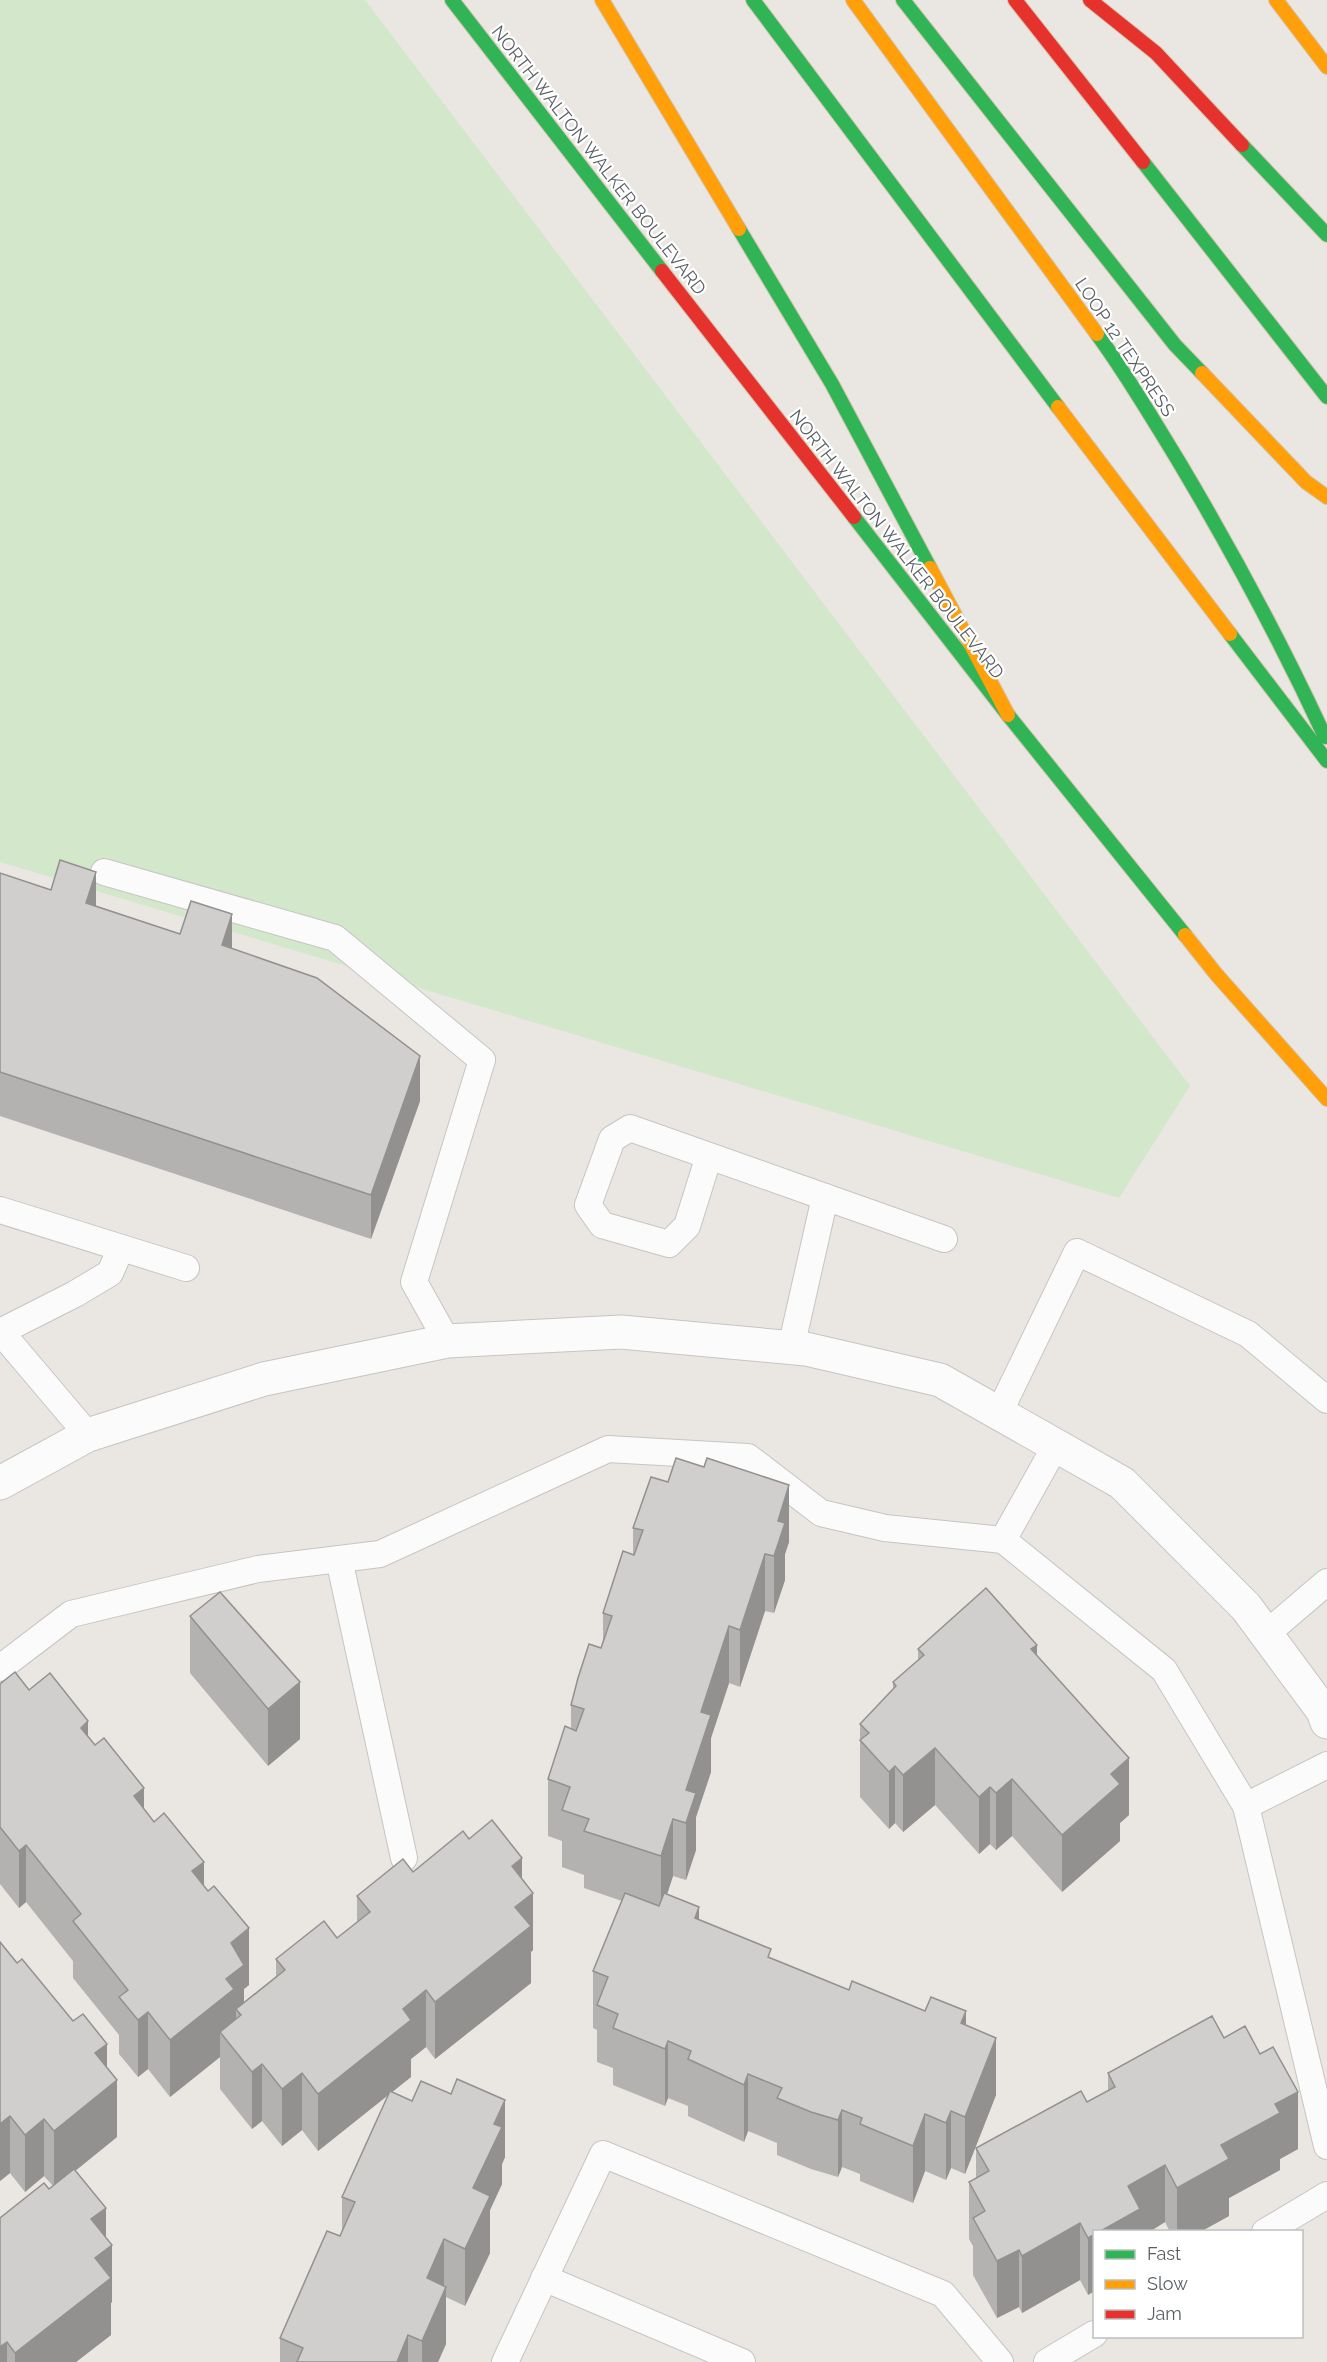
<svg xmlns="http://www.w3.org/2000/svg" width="1327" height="2362" font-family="Raleway,sans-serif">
<rect width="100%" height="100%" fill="#eae7e2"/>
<!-- green -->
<path fill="#d3e7cb" d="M0,0H365L1190,1086L1119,1198L0,862Z"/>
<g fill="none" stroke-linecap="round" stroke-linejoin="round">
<!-- lane casing -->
<g stroke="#c5c5c4" stroke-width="28">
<g id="lane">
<path d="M104,872L335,938L482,1060L414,1282L447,1341"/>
<path d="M709,1156L687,1226L669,1244L602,1225L588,1205L612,1139L630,1128C735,1165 839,1202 944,1239"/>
<path d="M0,1210L186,1268"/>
<path d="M0,1331L88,1435"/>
<path d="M0,1332L75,1294L110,1273L121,1248"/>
<path d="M791,1348L825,1197"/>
<path d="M999,1413L1077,1252L1248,1334L1327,1400"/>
<path d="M1056,1445L1003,1540L1164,1670L1246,1806"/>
<path d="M339,1559L404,1858"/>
<path d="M1266,1634L1327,1582"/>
<path d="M0,1668L71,1614L258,1569L380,1554L608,1449L748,1457L821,1513L885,1528L1003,1540"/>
<path d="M1327,1765L1246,1806L1327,2146"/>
<path d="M1265,2232L1327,2195"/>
<path d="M544,2278L742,2362"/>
<path d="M505,2362L603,2154L943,2294L1000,2362"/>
<path d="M1047,2362L1094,2334"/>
</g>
</g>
<!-- street casing -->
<g stroke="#c5c5c4" stroke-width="35">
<path id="street" d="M0,1483L88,1435L264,1379L447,1341L621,1332L806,1349L940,1380L1122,1483L1246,1607L1323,1711L1327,1722"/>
</g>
<!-- fast casing -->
<g stroke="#d4c4ae" stroke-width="16">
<g id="fast">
<path d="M452,0L662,271"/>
<path d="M753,0L1058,407"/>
<path d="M903,0L1175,345L1202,373"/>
<path d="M1242,145L1327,235"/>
<path d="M1143,162L1327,397"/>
<path d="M739,229L832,384L930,568"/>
<path d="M1097,334C1127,375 1152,418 1179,462C1232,551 1281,642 1325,737"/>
<path d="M854,517L1008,715L1185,935"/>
<path d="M1230,634L1327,761"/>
</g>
</g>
<!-- slow casing -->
<g stroke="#d4c4ae" stroke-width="16">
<g id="slow">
<path d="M602,0L739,229"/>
<path d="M853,0L1097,334"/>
<path d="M1276,0L1327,67"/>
<path d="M1202,373L1306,482L1327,497"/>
<path d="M1058,407L1230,634"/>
<path d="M930,568L1008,715"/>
<path d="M1185,935L1216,974L1327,1099"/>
</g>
</g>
<!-- jam casing -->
<g stroke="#d4c4ae" stroke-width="16">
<g id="jam">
<path d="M1015,0L1143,162"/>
<path d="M1090,0L1156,53L1242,145"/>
<path d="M662,271L854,517"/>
</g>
</g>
<!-- lane -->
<use href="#lane" stroke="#fcfbfb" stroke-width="26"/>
<!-- street -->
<use href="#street" stroke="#fcfbfb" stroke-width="33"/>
<!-- fast -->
<use href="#fast" stroke="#30b455" stroke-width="14"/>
<!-- slow -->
<use href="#slow" stroke="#ff9f0a" stroke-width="14"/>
<!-- jam -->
<use href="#jam" stroke="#e5322d" stroke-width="14"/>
</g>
<!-- wall -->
<g fill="#b4b2b0">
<path d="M0,873L180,934L232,948L420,1101L371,1239L0,1116Z"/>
<path d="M633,1528L789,1542L785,1554V1580L774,1613L765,1611L740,1687L729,1683L711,1738V1772L696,1817V1850L686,1880L673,1876L667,1894L699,1920L771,1958L849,1990L925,2011L966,2025L996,2095L965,2174L951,2168L946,2180L925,2171L913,2203L860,2181V2174L842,2167L838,2177L811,2169L777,2155V2143L748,2131L744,2142L688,2116V2106L668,2098L665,2106L613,2085V2068L597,2062V2030L593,2028V1971L622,1901L584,1888V1875L562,1867V1841L548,1836V1779L571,1729V1705L601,1648L603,1643V1613L633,1554Z"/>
<path d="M190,1616L300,1739L268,1766L190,1673Z"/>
<path d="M918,1649L1037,1655L1129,1815L1120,1823V1841L1062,1892L1012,1836L996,1850L990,1844L979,1854L935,1805L903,1832L895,1823L889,1829L860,1797V1724L893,1689V1682L918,1660Z"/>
<path d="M0,1684L29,1690L88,1737L204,1886L249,1985L244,1989V2002L276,1976V1959L337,1938L357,1922V1896L413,1872L469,1839L522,1878L533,1950L531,1952V1983L435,2059L426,2047L411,2059V2077L392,2092L505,2157L502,2164V2184L490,2210V2253L465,2306L446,2297V2344L438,2362H280V2338L340,2236L342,2230V2197L389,2094L318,2151L302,2130L282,2146L262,2121L252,2129L220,2089V2057L170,2097L148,2069L138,2077L119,2054V2035L73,1978V1961L26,1902L19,1908L0,1884Z"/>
<path d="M0,1942L107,2068L117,2137L75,2171L106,2237L112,2302L111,2303V2335L76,2362H0L49,2189L53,2186L44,2176L25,2192L10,2173L0,2181Z"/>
<path d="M1224,2038L1298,2149L1280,2159V2170L1229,2198V2216L1200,2232H1170L1165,2222L1149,2232H1095L1088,2295L1080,2280L1022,2313L1019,2307L997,2318L973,2275V2246L969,2239V2182L976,2178V2148L1087,2102L1108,2091V2073Z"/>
</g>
<!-- shaded-wall -->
<g fill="#929190">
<path d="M96,872V916L86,903Z"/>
<path d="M232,914V958L222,945Z"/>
<path d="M420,1056V1101L371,1239V1195Z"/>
<path d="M789,1485V1542L785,1554V1580L774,1613V1556L778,1521Z"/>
<path d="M765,1554V1611L740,1687V1630Z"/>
<path d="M729,1626V1683L711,1738V1772L696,1817V1850L686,1880V1790L701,1712Z"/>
<path d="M1037,1645V1702L1031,1649Z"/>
<path d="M300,1682V1739L268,1766V1709Z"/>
<path d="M88,1721V1778L81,1728Z"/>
<path d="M935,1748V1805L903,1832V1775Z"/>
<path d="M1129,1758V1815L1120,1823V1841L1062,1892V1835L1111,1774Z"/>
<path d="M895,1766V1823L889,1829V1772Z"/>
<path d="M1012,1779V1836L996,1850V1793Z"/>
<path d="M990,1787V1844L979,1854V1797Z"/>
<path d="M144,1788V1845L134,1796Z"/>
<path d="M673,1819V1876L661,1913V1856Z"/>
<path d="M26,1845V1902L19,1908V1851Z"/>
<path d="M522,1858V1902L533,1893V1950L531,1952V1983L435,2059V2002L512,1866Z"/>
<path d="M204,1862V1919L192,1871Z"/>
<path d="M699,1907V1964L695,1918Z"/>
<path d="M249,1928V1985L244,1989V2022L236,2009V2028L220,2032V2057L170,2097V2040L226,1979L231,1943Z"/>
<path d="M426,1990V2047L411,2059V2077L318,2151V2094L403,2009Z"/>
<path d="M966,2011V2068L961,2023Z"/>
<path d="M148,2012V2069L138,2077V2020Z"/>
<path d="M996,2038V2095L965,2174V2117Z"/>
<path d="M668,2041V2098L665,2106V2049Z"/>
<path d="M107,2044V2088L117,2080V2137L54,2188V2131L95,2053Z"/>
<path d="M262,2064V2121L252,2129V2072Z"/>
<path d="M302,2073V2130L282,2146V2089Z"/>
<path d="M748,2074V2131L744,2142V2085Z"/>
<path d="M1298,2092V2149L1280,2159V2170L1229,2198V2216L1200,2232H1177V2188L1221,2145L1275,2104Z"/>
<path d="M505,2100V2157L502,2164V2184L490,2210V2253L465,2306V2249L473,2188L494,2124Z"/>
<path d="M842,2110V2167L838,2177V2120Z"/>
<path d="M951,2111V2168L946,2180V2123Z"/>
<path d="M925,2114V2171L913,2203V2146Z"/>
<path d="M10,2116V2173L0,2181V2124Z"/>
<path d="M44,2119V2176L25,2192V2135Z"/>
<path d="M1165,2165V2222L1149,2232H1099L1128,2186Z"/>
<path d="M106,2208V2250L112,2245V2302L111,2303V2335L76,2362H15V2353L91,2219Z"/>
<path d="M1080,2223V2280L1022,2313V2256Z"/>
<path d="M1095,2234V2291L1088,2295V2238Z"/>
<path d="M444,2239V2292L446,2287V2344L438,2362H422V2341L427,2278Z"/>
<path d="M1019,2250V2307L997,2318V2261Z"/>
<path d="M408,2335V2362H397Z"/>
<path d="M7,2342V2362H0V2347Z"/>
</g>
<!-- building -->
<g fill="#d1cfcd" stroke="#929190" stroke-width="1.5">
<path d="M60,860L96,872L86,903L180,934L191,901L232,914L222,945L317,978L420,1056L371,1195L0,1072V873L51,890Z"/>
<path d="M676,1458L704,1467L707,1458L789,1485L778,1521L785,1523L774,1556L765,1554L740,1630L729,1626L701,1712L711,1715L686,1790L696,1793L686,1823L673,1819L661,1856L584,1831L589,1819L562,1810L570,1787L548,1779L565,1726L576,1731L584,1709L571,1705L578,1678L589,1644L601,1648L612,1616L603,1613L623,1551L634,1555L643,1530L633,1528L651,1477L668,1482Z"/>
<path d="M986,1588L1037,1645L1031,1649L1129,1758L1111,1774L1120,1784L1062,1835L1012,1779L996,1793L990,1787L979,1797L935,1748L903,1775L895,1766L889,1772L860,1740L869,1733L860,1724L896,1686L893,1682L924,1655L918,1649Z"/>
<path d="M220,1592L300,1682L268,1709L190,1616Z"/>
<path d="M15,1672L29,1690L50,1673L88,1721L81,1728L95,1745L104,1738L144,1788L134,1796L154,1822L164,1813L204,1862L192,1871L208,1891L214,1886L249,1928L231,1943L244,1965L226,1979L234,1989L170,2040L148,2012L138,2020L119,1997L128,1990L73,1921L81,1914L26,1845L19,1851L0,1827V1684Z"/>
<path d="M492,1820L522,1858L512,1866L533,1893L515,1907L531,1926L435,2002L426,1990L403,2009L411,2020L318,2094L302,2073L282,2089L262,2064L252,2072L220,2032L241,2015L236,2009L285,1970L276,1959L324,1921L337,1938L370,1912L357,1896L403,1859L413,1872L463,1831L469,1839Z"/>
<path d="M625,1893L659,1906L664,1893L699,1907L695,1918L771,1949L768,1957L849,1990L852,1981L925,2011L931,1997L966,2011L961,2023L996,2038L965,2117L951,2111L946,2123L925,2114L913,2146L860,2124L862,2118L842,2110L838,2120L811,2112L777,2098L782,2088L748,2074L744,2085L688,2059L691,2051L668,2041L665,2049L613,2028L618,2014L597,2005L608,1977L593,1971Z"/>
<path d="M0,1942L17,1963L22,1959L73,2021L83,2014L107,2044L95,2053L117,2080L54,2131L44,2119L25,2135L10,2116L0,2124Z"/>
<path d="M1212,2016L1224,2038L1245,2026L1260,2054L1273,2047L1298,2092L1275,2104L1280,2113L1221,2145L1229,2159L1177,2188L1165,2165L1128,2186L1140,2209L1099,2232H1095V2234L1088,2238L1080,2223L1022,2256L1019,2250L997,2261L973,2218L985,2211L969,2182L989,2171L976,2148L1081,2091L1087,2102L1115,2087L1108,2073Z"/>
<path d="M457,2079L505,2100L494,2124L502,2127L473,2188L490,2196L465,2249L444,2239L427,2278L446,2287L422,2341L408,2335L397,2362H297L303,2348L280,2338L327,2231L340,2236L355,2202L342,2197L390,2091L412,2101L421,2081L451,2094Z"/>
<path d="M74,2169L106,2208L91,2219L112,2245L95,2258L111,2278L15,2353L7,2342L0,2347V2218L44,2183L49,2189Z"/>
</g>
<g text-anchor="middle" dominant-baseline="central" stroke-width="4.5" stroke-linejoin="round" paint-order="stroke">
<!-- street labels -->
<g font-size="18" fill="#585e62" stroke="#fff">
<text transform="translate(599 160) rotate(52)">NORTH WALTON WALKER BOULEVARD</text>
<text transform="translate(1125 347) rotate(56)">LOOP 12 TEXPRESS</text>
<text transform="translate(897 544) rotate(52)">NORTH WALTON WALKER BOULEVARD</text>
</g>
</g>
<!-- legend -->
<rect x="1093" y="2230" width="210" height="108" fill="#ffffff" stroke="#bcbfc0" stroke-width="1.5"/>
<rect x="1105" y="2250" width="30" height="9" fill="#30b455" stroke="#bcbfc0" stroke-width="1.5"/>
<text x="1147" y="2260" font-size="18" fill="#585e62">Fast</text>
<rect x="1105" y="2280" width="30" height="9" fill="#ff9f0a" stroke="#bcbfc0" stroke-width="1.5"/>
<text x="1147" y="2290" font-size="18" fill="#585e62">Slow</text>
<rect x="1105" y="2310" width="30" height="9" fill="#e5322d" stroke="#bcbfc0" stroke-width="1.5"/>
<text x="1147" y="2320" font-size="18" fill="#585e62">Jam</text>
</svg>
